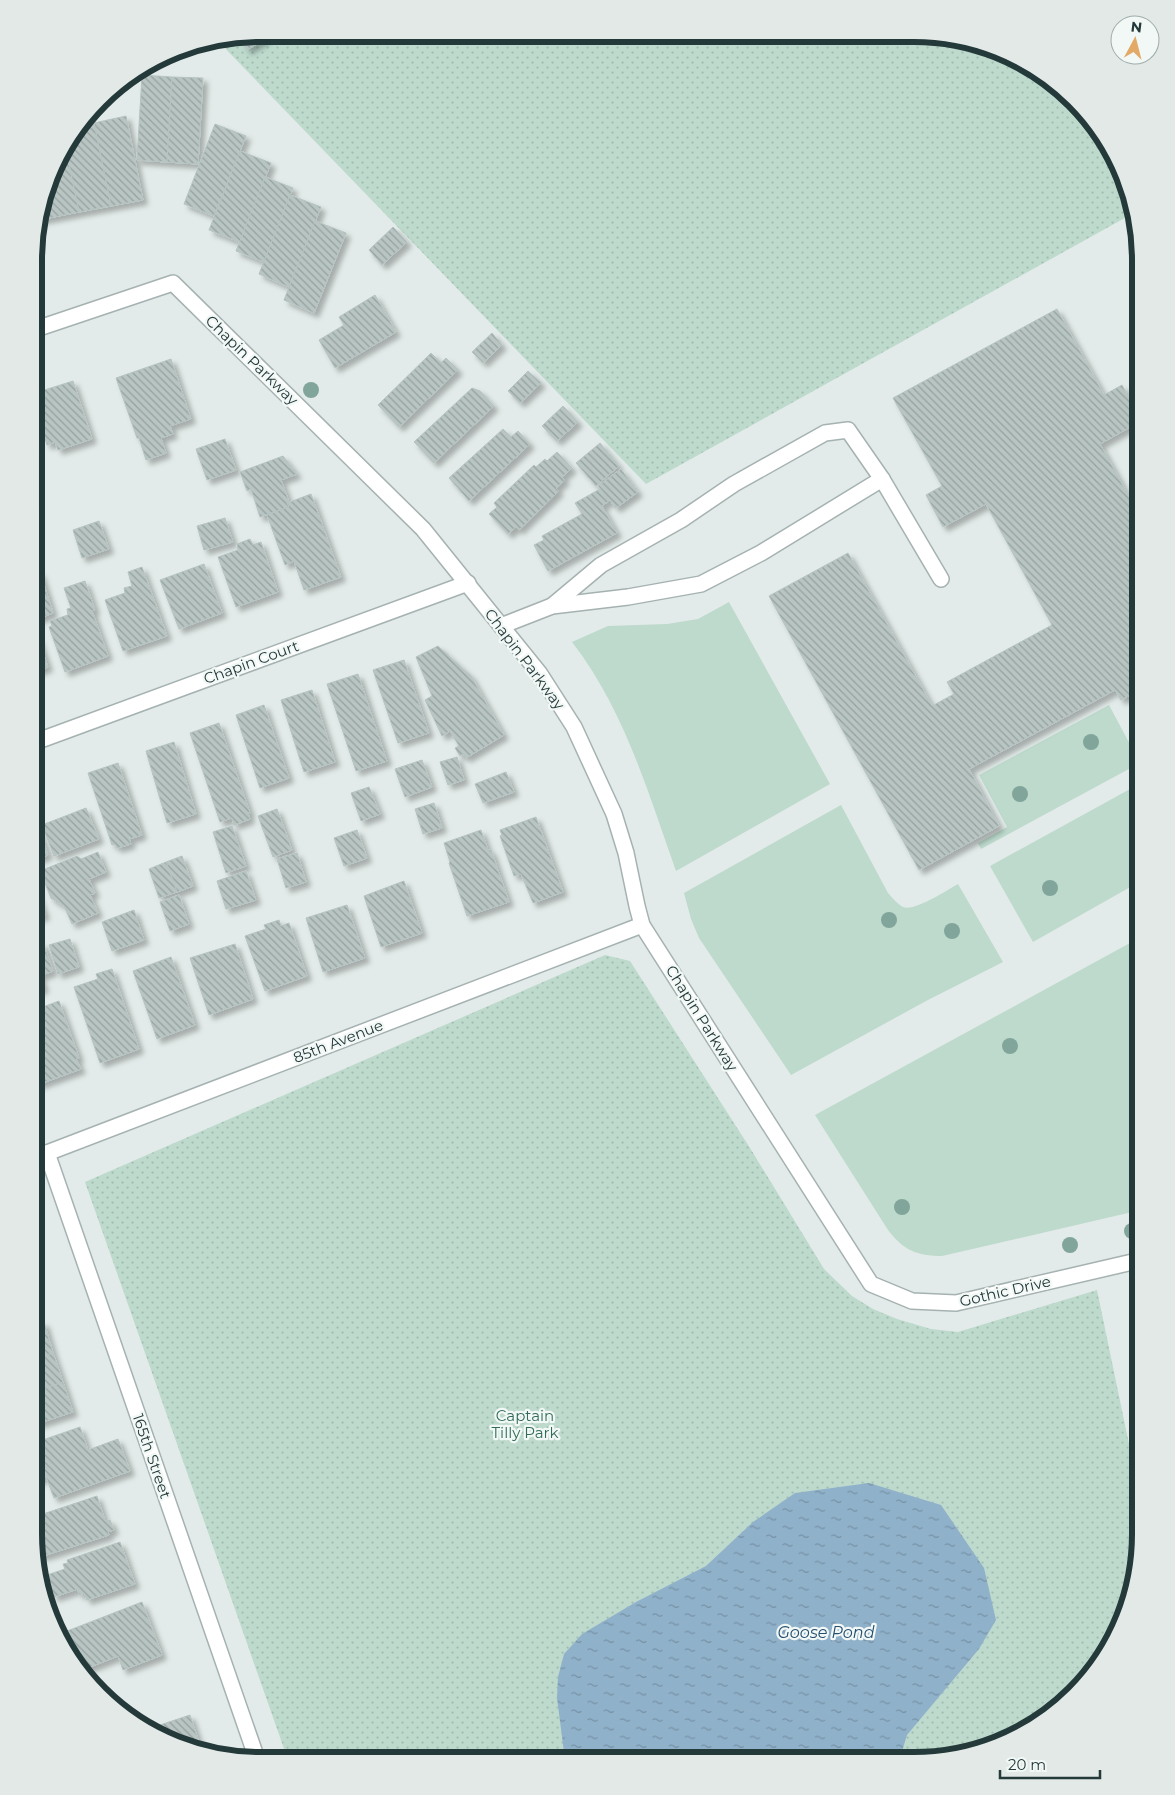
<svg xmlns="http://www.w3.org/2000/svg" width="1175" height="1795" font-family="Montserrat,sans-serif">
<defs>
<pattern id="park-dots" width="8" height="8" patternUnits="userSpaceOnUse" patternTransform="scale(1.25)"><rect width="8" height="8" fill="#bddacd"/><path d="M2 2h.1M6 6h.1" fill="none" stroke="#a2bcb1" stroke-width="1.8" stroke-linecap="round"/></pattern>
<pattern id="water-ripples" width="26" height="14" patternUnits="userSpaceOnUse" patternTransform="scale(1.25)"><rect width="26" height="14" fill="#90b1ca"/><path d="M2 4q2-2 4 0t4 0M15 11q2-2 4 0t4 0" fill="none" stroke="#7591a5"/></pattern>
<pattern id="building-back-hatch" width="6" height="6" patternUnits="userSpaceOnUse" patternTransform="scale(1.25)"><rect width="6" height="6" fill="#b8c5c3"/><path d="M-1 5l2 2M0 0l6 6M5-1l2 2" fill="none" stroke="#95a19f"/></pattern>
<filter id="shadow"><feDropShadow dx="4.5" dy="4.5" stdDeviation="2.5" flood-color="#0004"/></filter>
</defs>
<rect width="100%" height="100%" fill="#e2ebe9"/>
<!-- grass -->
<g fill="#bddacd">
<path d="M729,602L830,784L676,871C648,792 624,709 572,642L608,626L667,624L698,619Z"/>
<path d="M1109,705L1140,763L981,849L978,843L1007,827L979,775Z"/>
<path d="M1141,783V881L1033,942L990,866Z"/>
<path d="M841,805L888,893C892,897 897,904 903,907C914,912 947,890 958,884L1003,962L926,1001L791,1075L699,938L691,919L684,893Z"/>
<path d="M1141,937V1210L942,1256C917,1256 903,1250 888,1230L815,1115Z"/>
</g>
<!-- park -->
<g fill="url(#park-dots)">
<path d="M261,34L944,36L1001,51L1052,80L1094,122L1124,173L1132,214L646,484L218,41Z"/>
<path d="M605,955L630,961L750,1148L824,1269L852,1296L873,1309L897,1319L931,1329L958,1332L1097,1290L1141,1502V1550L1129,1608L1095,1672L1053,1714L1002,1744L915,1761L288,1760L85,1182Z"/>
</g>
<!-- water -->
<path fill="url(#water-ripples)" d="M869,1483L941,1505L984,1568L996,1620L979,1649L907,1735L899,1761L565,1760L557,1698L558,1677L564,1654L582,1634L636,1602L706,1566L753,1522L795,1493Z"/>
<!-- building -->
<g fill="url(#building-back-hatch)" stroke="#b5c4c2" filter="url(#shadow)">
<path d="M260,34H269L270,36L247,50L240,37Z"/>
<path d="M142,75L172,77L167,162L137,160Z"/>
<path d="M172,77L203,78L198,164L167,162Z"/>
<path d="M126,116L143,200L111,206L94,123Z"/>
<path d="M94,123L111,206L79,212L65,146L82,125Z"/>
<path d="M215,124L246,136L214,216L184,204Z"/>
<path d="M65,146L79,212L49,218L45,202Z"/>
<path d="M240,151L271,163L240,242L209,230Z"/>
<path d="M265,177L293,188L264,262L236,251Z"/>
<path d="M290,195L321,207L289,287L259,274Z"/>
<path d="M45,202L49,218L39,220Z"/>
<path d="M315,221L346,233L314,313L284,300Z"/>
<path d="M393,227L407,242L382,265L369,250Z"/>
<path d="M375,295L396,332L335,368L319,340L344,325L339,317Z"/>
<path d="M1057,309L1104,395L1122,385L1141,421L1100,444L1141,519V689L1121,700L1115,690L969,769L999,826L919,870L769,596L848,553L932,706L954,694L947,682L1052,625L986,504L943,527L926,495L942,486L893,398Z"/>
<path d="M492,333L502,345L483,363L472,352Z"/>
<path d="M431,353L441,363L446,358L458,370L399,427L378,405Z"/>
<path d="M171,359L191,419L170,426L173,434L161,438L166,453L146,460L139,438H137L116,378Z"/>
<path d="M528,371L541,383L520,403L508,391Z"/>
<path d="M73,381L92,439L58,450L55,442L47,445L35,409V393Z"/>
<path d="M472,388L480,391L494,406L434,463L414,442Z"/>
<path d="M563,406L578,422L557,441L542,426Z"/>
<path d="M503,429L511,437L518,431L530,444L469,501L449,478Z"/>
<path d="M225,439L236,470L207,480L196,449Z"/>
<path d="M600,443L619,466L596,486L576,463Z"/>
<path d="M557,452L572,468L562,477L565,480L556,488L559,491L519,530L516,527L508,534L489,514L497,507L494,503L534,465L536,467L545,459L547,461Z"/>
<path d="M283,456L297,474L281,480L289,502L287,503L289,507L260,517L251,489L247,491L240,472Z"/>
<path d="M621,469L638,492L616,508L598,486Z"/>
<path d="M600,489L609,501L602,506L617,533L548,571L534,545L544,540L542,536L582,514L575,503Z"/>
<path d="M311,494L341,577L304,590L294,561L285,565L267,515L289,507L287,503Z"/>
<path d="M225,518L233,542L204,550L197,526Z"/>
<path d="M99,521L109,549L82,558L73,530Z"/>
<path d="M250,539L253,545L261,542L278,592L236,607L218,557L238,550L237,544Z"/>
<path d="M204,564L222,613L179,629L160,580Z"/>
<path d="M142,567L167,636L123,651L105,600L125,593L124,588L132,586L128,572Z"/>
<path d="M40,572L53,613L35,620V573Z"/>
<path d="M85,581L95,610L92,611L108,656L65,672L49,627L52,626L50,621L68,615L67,609L71,608L64,588Z"/>
<path d="M38,638L48,667L35,672V639Z"/>
<path d="M438,646L471,676L504,735L466,758L463,754L460,756L455,748L459,746L450,731L442,736L425,700L432,696L416,657Z"/>
<path d="M404,660L429,733L398,743L373,670Z"/>
<path d="M358,674L387,761L356,771L327,684Z"/>
<path d="M312,690L335,762L304,772L281,700Z"/>
<path d="M264,705L289,778L260,788L236,715Z"/>
<path d="M219,723L250,813H248L250,819L234,825L232,818L220,822L190,733Z"/>
<path d="M174,742L196,814L167,823L146,751Z"/>
<path d="M457,757L464,780L448,785L440,762Z"/>
<path d="M422,760L432,787L405,797L395,769Z"/>
<path d="M118,763L142,835L129,839L131,844L117,848L115,844L112,845L88,773Z"/>
<path d="M506,772L514,792L483,803L475,784Z"/>
<path d="M369,787L380,814L361,821L351,793Z"/>
<path d="M434,803L442,828L423,834L415,809Z"/>
<path d="M86,808L99,839L54,856L42,825Z"/>
<path d="M277,809L292,850L273,857L258,816Z"/>
<path d="M536,817L563,892L533,903L521,874L514,876L500,836L502,835L500,830Z"/>
<path d="M35,821L48,855L35,860Z"/>
<path d="M232,826L246,866L226,873L213,832Z"/>
<path d="M357,830L367,858L344,866L334,838Z"/>
<path d="M481,830L488,850H491L509,902L467,916L449,863L450,862L444,843Z"/>
<path d="M98,852L106,872L89,879L95,893L90,895L98,913L72,924L64,906L51,898L40,871L77,856L81,859Z"/>
<path d="M297,853L306,882L286,888L277,859Z"/>
<path d="M182,856L193,886L177,892L166,862Z"/>
<path d="M166,862L177,892L159,898L149,869Z"/>
<path d="M246,871L256,900L226,909L217,881Z"/>
<path d="M404,881L422,933L381,947L364,896Z"/>
<path d="M35,888L45,915L35,919Z"/>
<path d="M179,895L189,924L170,931L160,902Z"/>
<path d="M347,905L365,958L323,972L306,918Z"/>
<path d="M134,910L144,940L112,951L102,922Z"/>
<path d="M279,920L281,926L289,923L307,976L265,991L245,936L266,929L264,925Z"/>
<path d="M70,939L79,967L58,974L49,945Z"/>
<path d="M43,943L53,971L40,976L44,988L35,992V946Z"/>
<path d="M235,944L253,999L209,1015L190,958Z"/>
<path d="M171,957L195,1025L157,1039L133,971Z"/>
<path d="M112,969L139,1049L100,1063L74,987L98,979L96,974Z"/>
<path d="M59,1001L79,1058L76,1059L81,1069L37,1085L34,1076L35,1010Z"/>
<path d="M44,1322L53,1353L34,1359V1325Z"/>
<path d="M53,1353L63,1382L34,1392V1359Z"/>
<path d="M63,1382L73,1412L34,1425V1392Z"/>
<path d="M80,1427L88,1450L118,1439L130,1471L54,1498L46,1477L34,1482V1443Z"/>
<path d="M97,1496L105,1521L110,1520L114,1530L108,1532L109,1535L43,1556V1554L38,1556L34,1534V1517Z"/>
<path d="M120,1542L135,1584L87,1600L84,1593L79,1595L78,1589L54,1597L47,1575L65,1569L63,1564L68,1563L67,1560Z"/>
<path d="M142,1602L162,1655L123,1670L118,1656L80,1671L68,1651L62,1633Z"/>
<path d="M190,1715L202,1752L174,1744L148,1729Z"/>
</g>
<g fill="none" stroke-linecap="round" stroke-linejoin="round">
<!-- service casing -->
<g stroke="#a5b2b1" stroke-width="18">
<g id="service">
<path d="M552,606L601,565L681,520L734,484L825,433L848,430L882,479L941,579"/>
<path d="M501,626L552,606L628,597L701,584L761,553L882,479"/>
</g>
</g>
<!-- minor casing -->
<g stroke="#a5b2b1" stroke-width="18">
<g id="minor">
<path d="M36,329L173,283L423,529L540,674L574,727L614,814L626,853L637,906L642,925L871,1284L912,1301L956,1303L1141,1260"/>
<path d="M35,742L468,583"/>
<path d="M47,1153L257,1759"/>
<path d="M34,1160L47,1153L642,925"/>
</g>
</g>
<!-- service -->
<use href="#service" stroke="#fff" stroke-width="15"/>
<!-- minor -->
<use href="#minor" stroke="#fff" stroke-width="15"/>
</g>
<!-- trees -->
<g fill="#81a59a">
<circle cx="311" cy="390" r="8"/>
<circle cx="1091" cy="742" r="8"/>
<circle cx="1020" cy="794" r="8"/>
<circle cx="1050" cy="888" r="8"/>
<circle cx="889" cy="920" r="8"/>
<circle cx="952" cy="931" r="8"/>
<circle cx="1010" cy="1046" r="8"/>
<circle cx="902" cy="1207" r="8"/>
<circle cx="1132" cy="1231" r="8"/>
<circle cx="1070" cy="1245" r="8"/>
</g>
<g text-anchor="middle" dominant-baseline="central" stroke-width="4.5" stroke-linejoin="round" paint-order="stroke">
<!-- street labels -->
<g font-size="15" fill="#24393a" stroke="#f2f8f6">
<text transform="translate(252 360) rotate(44)">Chapin Parkway</text>
<text transform="translate(525 659) rotate(53)">Chapin Parkway</text>
<text transform="translate(251 662) rotate(-20)">Chapin Court</text>
<text transform="translate(702 1018) rotate(58)">Chapin Parkway</text>
<text transform="translate(338 1041) rotate(-21)">85th Avenue</text>
<text transform="translate(1005 1291) rotate(-13)">Gothic Drive</text>
<text transform="translate(152 1456) rotate(71)">165th Street</text>
</g>
<!-- park labels -->
<g font-size="15" fill="#326c59" stroke="#f2f8f6">
<text x="525" y="1415">Captain<tspan x="525" dy="17">Tilly Park</tspan></text>
</g>
<!-- water labels -->
<g font-size="16" font-style="italic" fill="#244e6f" stroke="#f2f8f6">
<text x="826" y="1632">Goose Pond</text>
</g>
</g>
<!-- crop -->
<path d="M0 0H1175V1795H0ZM260 42H914A218 218 0 0 1 1132 260V1534A218 218 0 0 1 914 1752H260A218 218 0 0 1 42 1534V260A218 218 0 0 1 260 42Z" fill="#e2e9e7" fill-rule="evenodd"/>
<path fill="none" stroke="#24393a" stroke-width="6" d="M260 42H914A218 218 0 0 1 1132 260V1534A218 218 0 0 1 914 1752H260A218 218 0 0 1 42 1534V260A218 218 0 0 1 260 42Z"/>
<!-- north arrow -->
<g transform="translate(1135 40) rotate(7)"><circle r="24" fill="#f2f8f6" stroke="#a0acab"/>
<path d="M0-4L9 19L0 12L-9 19Z" fill="#e3a967"/>
<text y="-8" font-size="14" font-weight="bold" text-anchor="middle" fill="#24393a">N</text>
</g>
<!-- scale -->
<path d="M1000 1770v8h100v-8" fill="none" stroke="#24393a" stroke-width="2.5"/>
<text x="1008" y="1770" font-size="15" fill="#24393a" stroke="#f2f8f6" stroke-width="4" paint-order="stroke">20 m</text>
</svg>
